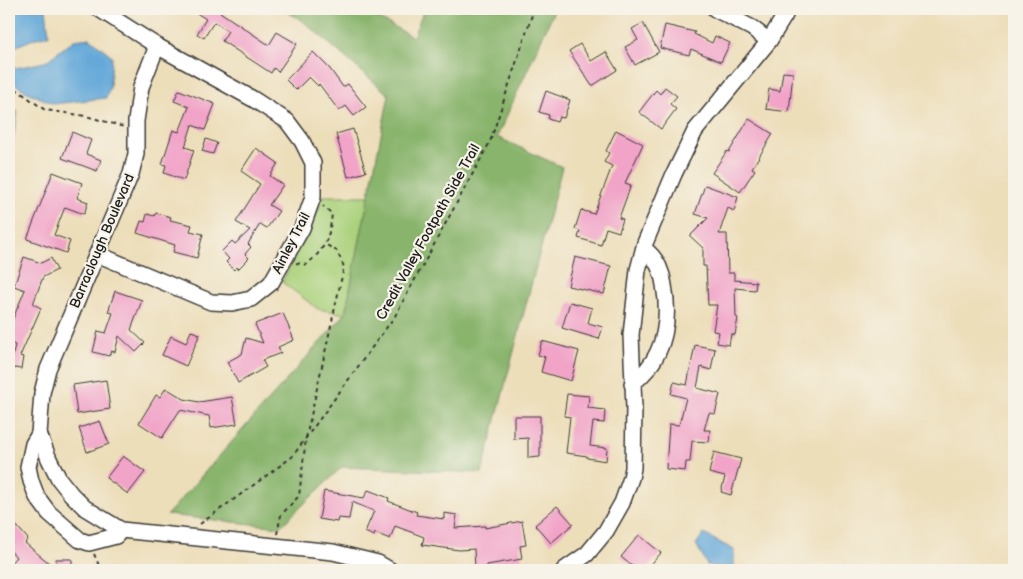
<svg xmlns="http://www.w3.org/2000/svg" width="1023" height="579" font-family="'Balsamiq Sans',sans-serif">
<rect width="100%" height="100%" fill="#f7f3e8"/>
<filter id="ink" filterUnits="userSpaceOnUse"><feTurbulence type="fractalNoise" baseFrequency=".02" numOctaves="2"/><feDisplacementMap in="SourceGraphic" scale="10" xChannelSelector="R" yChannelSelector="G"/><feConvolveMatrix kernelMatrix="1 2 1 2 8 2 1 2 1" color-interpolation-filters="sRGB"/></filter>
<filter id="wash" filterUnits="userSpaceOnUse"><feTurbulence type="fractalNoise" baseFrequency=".0096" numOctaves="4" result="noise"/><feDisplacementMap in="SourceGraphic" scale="20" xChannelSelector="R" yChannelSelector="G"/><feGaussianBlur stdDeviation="1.12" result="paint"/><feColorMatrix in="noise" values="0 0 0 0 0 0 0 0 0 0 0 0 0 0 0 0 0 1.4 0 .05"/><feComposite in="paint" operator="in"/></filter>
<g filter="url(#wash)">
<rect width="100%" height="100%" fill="#eddeba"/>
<!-- green -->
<path fill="#abd27d" stroke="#64774c" d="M324,196H369L345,314L318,309L282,282L317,213Z"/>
<!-- forest -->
<g fill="#88b46c" stroke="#526844">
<path d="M282,9H365V11L413,37L424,9H555L497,137L562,167L482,473L342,467L280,527L167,515L345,314L389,95L303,21Z"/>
<path d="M9,105L18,112L9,163Z"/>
</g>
<!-- water -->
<g fill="#64a8d9" stroke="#40627a">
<path d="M9,9H46L49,35L36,38L12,48L9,56Z"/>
<path d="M90,38L112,56L110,87L106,98L54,104L27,92L9,80V58L16,68L45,62L74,40Z"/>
<path d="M704,534L734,550V570L707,565L696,544Z"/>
</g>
<g id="blocks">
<!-- building -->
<g fill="#f1a3c8">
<path d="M190,9H222L220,12L269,45L277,32L297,44L278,72L274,68L271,73L222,41L228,31L214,22L204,38L197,34L206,19Z"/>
<path d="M643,23L659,52L635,65L625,47L638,40L632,29Z"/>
<path d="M665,25L695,32L694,34L712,43L715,36L730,43L721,62L691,49L689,55L660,48Z"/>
<path d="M580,44L591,61L606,52L617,70L592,86L569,51Z"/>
<path d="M313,52L330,69L343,87L348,84L366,107L354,116L346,106L339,111L319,84L318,86L309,77L296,90L286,80Z"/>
<path d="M783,72L793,73L789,112L766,109L769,89L780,91Z"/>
<path d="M665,87L677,96L670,104L676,109L661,129L639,112L656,90L660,94Z"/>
<path d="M179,90L215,104L205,130L192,125L185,147L194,150L184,180L164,173L166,165L162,164L173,130L179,132L189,107L174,101Z"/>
<path d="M546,91L570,100L564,118L559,117L557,122L548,119L549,115L539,112Z"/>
<path d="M749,119L773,134L752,168L755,170L740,192L712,173L727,151L729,152Z"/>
<path d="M353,129L366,172L348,177L336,134Z"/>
<path d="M616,130L643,144L625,183L631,185L619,218L623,219L619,232L606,228L601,245L578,238L580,231L575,229L581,210L594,214L612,166L604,162L609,153L606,151Z"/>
<path d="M72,132L91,140L86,154L101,160L97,171L62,158Z"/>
<path d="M206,139L217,143L213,154L202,151Z"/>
<path d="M256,148L278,163L270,176L283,185L269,205L279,211L267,228L260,224L248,244L251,247L245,254L249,258L238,269L237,267L234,270L226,262L229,259L222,251L232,241L235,244L250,230L236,222L260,184L241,171Z"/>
<path d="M53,172L82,183L77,198L88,202L84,214L65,207L54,235L70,241L66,253L27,239Z"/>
<path d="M705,185L738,197L734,211L728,208L719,234H727L728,273H734V280L756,282L755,290L735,288L736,317L738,318L735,335L731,334L729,345L717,343L719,332L713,331L717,305H708L706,266H703V248L690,236L708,218L695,214Z"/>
<path d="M156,213L171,217L170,220L192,225L190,231L203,234L197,258L173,252L175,245L137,233L141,221L145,222L147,214L154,216Z"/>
<path d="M24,257L41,263L51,258L57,270L43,277L33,304L41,308L20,356L23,357L21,369L15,368L14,370L10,368L15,345L9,342V328L25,290L14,286Z"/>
<path d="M575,257L611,266L604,294L568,286Z"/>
<path d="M115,291L142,300L131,330L145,343L136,352L119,336L115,352L111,351L109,356L93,352L98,331L106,333L113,313L108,312Z"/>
<path d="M570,302L592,308L588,323L603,327L599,339L562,328Z"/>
<path d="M283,313L294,340L278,347L281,353L262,360L266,367L238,383L227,362L242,354L246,338L263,343L255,324Z"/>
<path d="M191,331L200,334L186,366L162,355L171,336L186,343Z"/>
<path d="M542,341L579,351L571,381L541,372L545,357L538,355Z"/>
<path d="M695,345L715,349L711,370L701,367L697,388L720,394L715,414L709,413L704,430H710L709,442L692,441L690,462H686L685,471L666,469L669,424L679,425L686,398L671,394L674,382L687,385Z"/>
<path d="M106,380L110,409L77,414L73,385Z"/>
<path d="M166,388L184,399L199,402L232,397L237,424L211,428L209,416L180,410L162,438L139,423L156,395L160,397Z"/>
<path d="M567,394L589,396L588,408L605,410L604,423L593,422L590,446L607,448L606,461L587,458V456L566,453L570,417L564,416Z"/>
<path d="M514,416H540V457L528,458V438L514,439Z"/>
<path d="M100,421L109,444L87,452L79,428Z"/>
<path d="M714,452L741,459L731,495L721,492L725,477L709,473Z"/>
<path d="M123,456L145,472L128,494L106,478Z"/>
<path d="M368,490L389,498L388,501L417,512L416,515L444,519V513L457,515L455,528L485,526V528L522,521L526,545L520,546L522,559L487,565V568L475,569L474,549L459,550L422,545L424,537L395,526L390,539L375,533L374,536L365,532L374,511L352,502L349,519L338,518L337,522L319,519L324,491L364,498Z"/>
<path d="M557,506L573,524L551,543L535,525Z"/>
<path d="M9,517L28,539L25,543L55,568L56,559H72V570H9V565L16,557L9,549Z"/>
<path d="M639,535L661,553L646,570H637L621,557Z"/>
</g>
</g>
</g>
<g filter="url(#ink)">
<use href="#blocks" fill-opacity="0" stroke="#3b3934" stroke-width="1"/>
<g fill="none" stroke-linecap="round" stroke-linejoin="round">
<!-- minor casing -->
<g stroke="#3b3934" stroke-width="18">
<g id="minor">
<path d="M715,9L752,28L769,41"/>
<path d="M157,46L141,87L136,121V154L131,174L48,369L42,393L39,434L49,459L59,479L71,494L85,508L121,530L333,552L378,563L390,570"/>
<path d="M97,254L211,302L232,303L251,299L271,283L302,228L313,197V163L302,141L287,121L253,99L157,46L99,9"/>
<path d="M632,384C664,359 671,324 664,285C662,271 656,257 644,249"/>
<path d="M39,434L33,444L28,467L31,481L37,497L49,513L80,540L89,543L116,536L121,530"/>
<path d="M564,570L587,554L606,531L622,503L631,478L633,468L634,408L631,335L638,270L645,243L674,174L695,131L769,41L785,15L787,9"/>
</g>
</g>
<!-- path -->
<g stroke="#3b3934" stroke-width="2" stroke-dasharray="4 4" stroke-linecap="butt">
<path d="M9,84L45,110L86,116L124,127"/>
<path d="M296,263L306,265C326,248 329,239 332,214L323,206"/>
<path d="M200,524L292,457L395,316L490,142L534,9"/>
<path d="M277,534L281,515L299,496L306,438L344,267L337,251L325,244"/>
<path d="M94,554L101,570"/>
</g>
<!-- minor -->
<use href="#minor" stroke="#fff" stroke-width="15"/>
</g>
</g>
<g text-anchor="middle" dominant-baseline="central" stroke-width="4.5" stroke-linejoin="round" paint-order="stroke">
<!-- street labels -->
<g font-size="14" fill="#1c1c1c" stroke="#f7f3e8">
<text transform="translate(428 232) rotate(-61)">Credit Valley Footpath Side Trail</text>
<text transform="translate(102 241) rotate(-67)">Barraclough Boulevard</text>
<text transform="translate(291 243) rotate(-63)">Ainley Trail</text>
</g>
</g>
<!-- margin -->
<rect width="1023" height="579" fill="none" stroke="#f7f3e8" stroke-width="30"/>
</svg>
